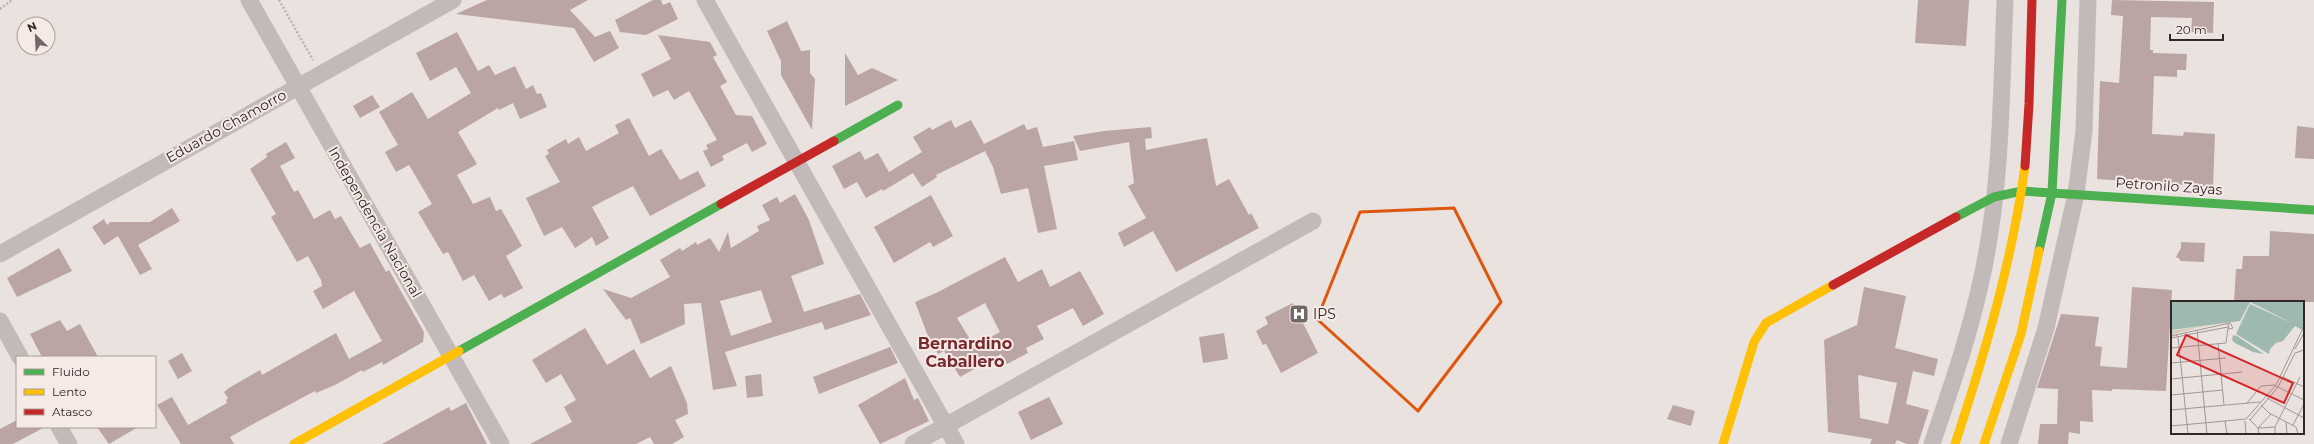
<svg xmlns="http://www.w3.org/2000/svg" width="2314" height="444" font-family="Montserrat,sans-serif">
<rect width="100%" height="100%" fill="#eae2df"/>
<!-- building -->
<g fill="#bba4a4" fill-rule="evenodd">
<path d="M487,0H588L570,10L595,37L610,31L619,48L594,62L574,28L456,14Z"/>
<path d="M653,0H661L663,5L670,2L678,19L646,35L620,32L615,20Z"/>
<path d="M1918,0H1969L1966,46L1915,43Z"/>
<path d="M2112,0L2214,2L2213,33L2191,32L2192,18L2151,17L2150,50H2153V53L2187,54L2186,70H2177V77L2154,76L2152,134L2183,136L2184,132L2215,134L2213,187L2097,179L2100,81L2119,83L2123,16L2111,15Z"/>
<path d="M787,21L801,51L810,50V73L815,79L812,130L781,75V61L767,31Z"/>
<path d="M457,32L478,71L489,65L495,75L515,66L526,89L533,85L537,94L541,93L547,107L520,119L513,103L499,110L498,108L458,132L477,164L457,175L473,204L490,197L496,211L501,209L522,246L506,256L523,288L504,298L501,294L489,301L474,275L463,281L448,252L443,254L418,212L432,204L409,165L396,172L385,152L398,145L379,112L412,92L428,119L471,93L456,67L430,81L416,53Z"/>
<path d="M658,35L710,42L717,55L713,57L727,82L720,86L736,115L752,116L767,144L752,152L747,143L722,156L724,160L711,167L703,151L708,149L706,145L717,140L689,91L674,100L668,90L653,97L641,74L671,59Z"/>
<path d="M845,53L858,75L872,68L898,80L845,106Z"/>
<path d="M372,95L380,107L360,118L353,106Z"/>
<path d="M629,118L649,156L661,149L680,180L698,171L706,186L650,216L633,186L607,199L592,207L609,238L596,246L592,237L575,248L562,227L544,236L526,198L560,182L545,156L549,154L547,150L566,139L568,144L579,137L586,151L619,133L615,125Z"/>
<path d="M951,120L955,128L971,120L984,144L1024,124L1027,130L1037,127L1043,147L1074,141L1078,160L1044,166L1057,229L1038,233L1028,188L1001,194L993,167L985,151L936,175L937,177L922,187L913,173L883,191L882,189L866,198L857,182L844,189L832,166L860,151L865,160L878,153L889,172L922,152L913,137L930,127L932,130Z"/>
<path d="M2297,126L2314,128V159L2295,158Z"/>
<path d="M1151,127L1152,138L1145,139L1146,150L1207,138L1216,186L1229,179L1249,215L1251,213L1259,228L1176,272L1153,231L1124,247L1118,233L1146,218L1128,186L1134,183L1129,142L1080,151L1073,136L1104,131Z"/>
<path d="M286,142L295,158L280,166L294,192L298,190L314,219L330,210L335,219L341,216L360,248L370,243L386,272L389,270L424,332L423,342L383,365L382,362L363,372L362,370L335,385L316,393L315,391L255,423L230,437L234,444H181L157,405L172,397L188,425L227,403L226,400L228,398L224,392L229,388L260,370L262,375L336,333L349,359L382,341L354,291L323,309L313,291L322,286L321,280L308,256L297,262L271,217L276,214L250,169L267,157L266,154Z"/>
<path d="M795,194L809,220L824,264L791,276L804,312L860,294L871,315L825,330L822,322L725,352L737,386L713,390L701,303L684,304L685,324L641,344L630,318L626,320L603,289L631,298L670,277L660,260L680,248L682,251L696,242L697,245L710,238L719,252L728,232L731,248L759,231L757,226L770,220L762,205L777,197L780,203ZM761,290L772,322L731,336L720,301Z"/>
<path d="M931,195L953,236L933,247L930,242L894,263L874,227Z"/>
<path d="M172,208L180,221L138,245L152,269L140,275L118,236L104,245L92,227L104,219L107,225L110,222H150Z"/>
<path d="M2270,231L2314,234V302H2234L2236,269H2242L2243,256H2269Z"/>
<path d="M2181,242L2205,243L2204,262L2180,261V259L2176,257L2181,248Z"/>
<path d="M59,248L72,271L17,297L7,278Z"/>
<path d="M1005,257L1018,282L1042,269L1050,287L1080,271L1104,314L1083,326L1073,308L1037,326L1044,339L1026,348L1028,353L1007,364L1001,354L960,377L944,351L938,354L928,336L915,302L936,293ZM985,303L1000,332L974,346L957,318Z"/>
<path d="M1864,287L1906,296L1895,348L1938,359L1934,376L1913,371L1906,404L1929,410L1918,444H1907L1897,440L1895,444H1870L1872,439L1828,432L1824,340L1857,325ZM1858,375L1897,383L1888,424L1860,418Z"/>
<path d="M2132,287L2172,290L2166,391L2112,389V391L2092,390L2093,422L2080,421V434L2069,432L2068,444H2038L2040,424H2057L2058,389L2037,388L2061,314L2099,317L2095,346L2102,347L2100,366L2127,368Z"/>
<path d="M1293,303L1318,353L1281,373L1266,344L1263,345L1256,331L1268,324L1265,317Z"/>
<path d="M60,320L67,331L80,324L98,357H42L30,334Z"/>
<path d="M585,328L607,365L634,349L650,378L671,366L687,403L688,414L675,420L684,437L672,444H654L650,437L636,444H530L572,422L564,407L576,400L561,374L546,383L532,360Z"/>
<path d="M1224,333L1228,359L1203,363L1199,337Z"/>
<path d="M890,347L898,363L819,394L813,377Z"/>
<path d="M182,353L192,371L178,379L168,361Z"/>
<path d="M761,374L763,396L747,398L745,376Z"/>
<path d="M905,378L914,400L918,398L929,421L880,444L858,405Z"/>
<path d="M1049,397L1063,424L1031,440L1018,412Z"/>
<path d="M466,403L487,444H382L449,407L451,411Z"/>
<path d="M1673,405L1695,411L1691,426L1667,419Z"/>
<path d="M17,420V427H45L13,444H0V429Z"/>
<path d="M97,427H138L109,444Z"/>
</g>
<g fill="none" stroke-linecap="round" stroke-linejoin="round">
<!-- path -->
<g stroke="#bbb2b1" stroke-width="2.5" stroke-dasharray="2 2" stroke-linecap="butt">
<path d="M279,0L313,60"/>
<path d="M0,9L12,0"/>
</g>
<!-- street -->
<g stroke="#c2bab8" stroke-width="17">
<path d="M249,0L501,444"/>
<path d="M705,0L956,444"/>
<path d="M0,254L453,0"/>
<path d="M0,321L20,357"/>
<path d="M59,427L69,444"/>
<path d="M913,444L1313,221"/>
<path d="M1932,444C1950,390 1969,337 1981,281C2002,189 2001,94 2005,0"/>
<path d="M2009,444L2046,328L2076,194L2084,131L2088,0"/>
</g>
<!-- fast -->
<g stroke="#4caf50" stroke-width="9">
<path d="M834,141L898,105"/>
<path d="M1956,217L1994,197L2022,191L2314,210"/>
<path d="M2039,251L2052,193L2062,0"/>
<path d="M459,351L721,204"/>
</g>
<!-- slow -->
<g stroke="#ffc107" stroke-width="9">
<path d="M294,444L459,351"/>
<path d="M1723,444L1754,342L1766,323L1833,285"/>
<path d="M1955,444C1985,353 2012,262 2025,166"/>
<path d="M1984,444L2021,334L2039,251"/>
</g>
<!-- jam -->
<g stroke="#c62828" stroke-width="9">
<path d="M2025,166L2029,104L2032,0"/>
<path d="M721,204L834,141"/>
<path d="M1833,285L1956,217"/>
</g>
</g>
<!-- marked area -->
<path fill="none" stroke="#df560d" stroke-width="3" stroke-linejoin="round" d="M1454,208L1501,302L1418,411L1317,319L1360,212Z"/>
<!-- icons -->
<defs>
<g id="hospital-square" transform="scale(1)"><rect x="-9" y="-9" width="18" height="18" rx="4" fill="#726867" stroke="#f6eae6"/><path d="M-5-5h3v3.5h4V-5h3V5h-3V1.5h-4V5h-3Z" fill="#fff"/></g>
</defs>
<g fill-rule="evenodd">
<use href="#hospital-square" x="1299" y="314"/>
</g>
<g text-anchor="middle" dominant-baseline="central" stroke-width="4" stroke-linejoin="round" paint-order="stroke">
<!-- street labels -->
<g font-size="14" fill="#322727" stroke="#f6eae6">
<text transform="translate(226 126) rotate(-29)">Eduardo Chamorro</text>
<text transform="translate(2169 186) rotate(4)">Petronilo Zayas</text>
<text transform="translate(375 222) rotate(60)">Independencia Nacional</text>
</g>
<!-- poi labels -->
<g font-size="14" fill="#322727" stroke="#f6eae6" text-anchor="start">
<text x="1313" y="314">IPS</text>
</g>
<!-- quarter labels -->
<g font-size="16" font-weight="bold" fill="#772b30" stroke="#f6eae6">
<text x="965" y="343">Bernardino<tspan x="965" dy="18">Caballero</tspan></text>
</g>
</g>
<!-- overview -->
<g transform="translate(2171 301)">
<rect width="133" height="133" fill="#eae2df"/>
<path d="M64,20L29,26L0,34V30Z" fill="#d0cdbb"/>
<path d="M0,0H133V30L124,25L112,40L105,42L99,48L98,53L65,33L79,3L121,22L79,1L69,20L0,29ZM62,34L66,35L93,53L82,51L64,42L61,39Z" fill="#9eb9b0"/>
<path fill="none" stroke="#a09795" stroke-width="1" d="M26,29L36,133M5,34L7,36L17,133M0,35L59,22L62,27L58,28L57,23M0,37L57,26M47,42L53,104M0,47L55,42L57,27M124,48L133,32M0,62L55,57M112,76L133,86M0,78L71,71M0,94L52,89M96,97L133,117M76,102L90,85L103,84L133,99M90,104L98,112L125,126L127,133M0,109L89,101M78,118L87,127L104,126M79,119L107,86L124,52L133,49M54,120L56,133M74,120L75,133M115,121L116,133M122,124L133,103M0,125L75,118L105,84L133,25M88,133L87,127L100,113M104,133V126L129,76"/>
<path fill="#d62828" fill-opacity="0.15" stroke="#d62828" stroke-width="2" d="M15,34L122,82L113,102L6,54Z"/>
<rect width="133" height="133" fill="none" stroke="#322727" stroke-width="2"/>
</g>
<!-- legend -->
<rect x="16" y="356" width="140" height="72" fill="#f6eae6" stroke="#a89c9a"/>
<rect x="24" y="369" width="20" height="6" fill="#4caf50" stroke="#a89c9a"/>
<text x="52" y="376" font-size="12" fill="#322727">Fluido</text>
<rect x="24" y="389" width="20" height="6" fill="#ffc107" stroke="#a89c9a"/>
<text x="52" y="396" font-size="12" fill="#322727">Lento</text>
<rect x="24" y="409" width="20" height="6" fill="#c62828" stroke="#a89c9a"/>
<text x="52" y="416" font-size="12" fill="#322727">Atasco</text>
<!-- north arrow -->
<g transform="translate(36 36) rotate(336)"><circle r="19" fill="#f6eae6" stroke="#a89c9a"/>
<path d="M0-3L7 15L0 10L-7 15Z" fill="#726867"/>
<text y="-6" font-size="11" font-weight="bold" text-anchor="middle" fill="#322727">N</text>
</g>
<!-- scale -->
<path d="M2170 34v6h53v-6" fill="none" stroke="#322727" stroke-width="2"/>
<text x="2176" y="34" font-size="12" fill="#322727" stroke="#f6eae6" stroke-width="3" paint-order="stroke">20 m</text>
</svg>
